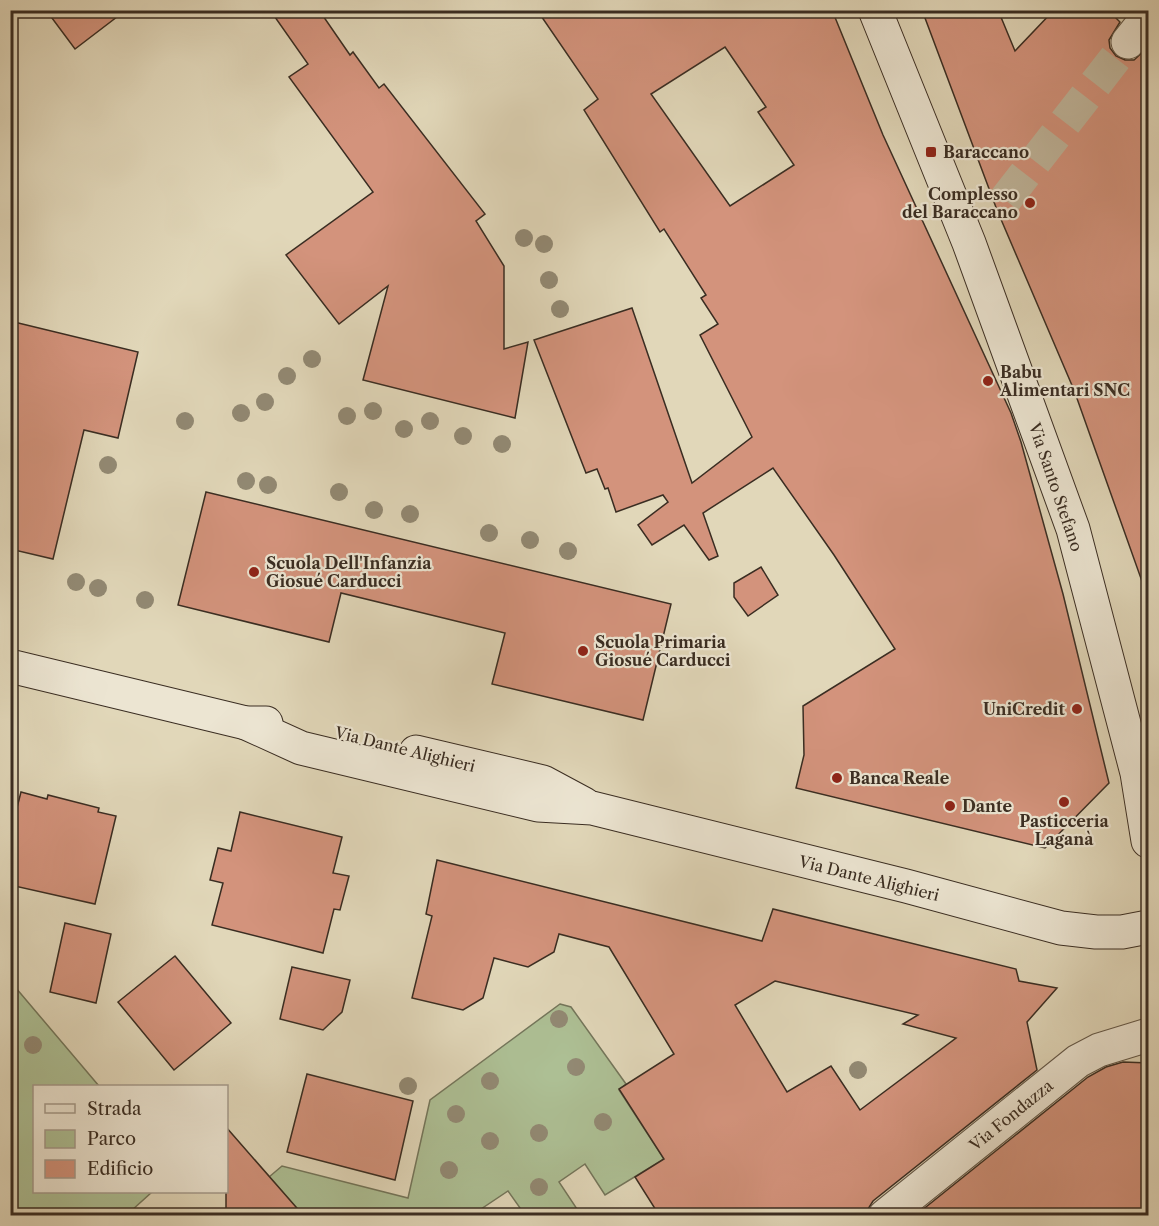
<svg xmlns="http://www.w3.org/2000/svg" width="1159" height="1226" font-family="'Libre Caslon Text',serif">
<rect width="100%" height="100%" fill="#e1d7b9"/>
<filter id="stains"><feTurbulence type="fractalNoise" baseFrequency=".00333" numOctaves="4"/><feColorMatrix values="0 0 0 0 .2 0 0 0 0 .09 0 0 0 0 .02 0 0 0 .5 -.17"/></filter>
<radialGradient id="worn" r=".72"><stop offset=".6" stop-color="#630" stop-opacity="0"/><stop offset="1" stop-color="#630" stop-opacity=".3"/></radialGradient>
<!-- green -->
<g fill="#adbf94" stroke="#74765b" stroke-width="1.5">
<path d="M10,981L99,1086H34V1192H152L131,1211L135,1215H11Z"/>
<path d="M560,1004L571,1007L626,1084L619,1090L664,1159L605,1195L585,1164L559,1182L579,1212L573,1216L525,1215L508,1191L472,1215H295L299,1212L269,1177L282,1166L408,1198L430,1100Z"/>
</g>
<!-- building -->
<g fill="#d3937c" stroke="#3a2d22" stroke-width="1.5" fill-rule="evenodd">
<path d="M46,10H126L75,49Z"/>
<path d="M270,10H319L350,55L353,52L379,88L384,84L485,214L476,221L504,266V349L528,342L515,418L363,380L388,286L339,324L286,255L373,192L289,77L308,64Z"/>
<path d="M537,10H832L883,135L1011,413L1021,442L1063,594L1109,783L1045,848L796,788L804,755L803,706L895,649L834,555L773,468L703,513L718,556L709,560L684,525L652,545L638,525L668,502L663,495L616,512L608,488L605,489L597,469L586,473L534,340L632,308L692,483L752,437L700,335L718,324L701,298L706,295L664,229L660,232L584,110L598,99ZM725,47L766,107L758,112L794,165L730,206L651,94Z"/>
<path d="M922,10H998L1015,51L1054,10H1108L1120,22L1109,40L1110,48L1116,56L1125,60H1134L1147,48L1149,50V586L1144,587L1074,390L997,210Z"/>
<path d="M10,321L138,352L118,438L84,430L53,559L10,549Z"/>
<path d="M206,492L671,604L643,720L492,684L505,633L341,593L329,642L178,605Z"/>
<path d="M761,567L778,595L748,616L734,597V583Z"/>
<path d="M21,792L47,799L48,795L99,808L98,812L116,816L95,904L10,885V835Z"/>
<path d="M240,812L342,837L333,873L349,876L340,910L334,909L323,953L212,925L223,883L210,880L218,848L231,851Z"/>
<path d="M437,860L762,941L773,909L1016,969L1019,981L1057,988L1027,1022L1037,1070L873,1201L868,1209L867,1215H659L635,1177L664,1159L619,1089L674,1054L609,947L559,934L554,952L528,967L494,958L483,998L463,1010L412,998L432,916L426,914ZM775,981L918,1015L903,1024L956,1038L860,1110L831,1066L787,1092L735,1005Z"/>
<path d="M65,923L111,934L96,1003L50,992Z"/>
<path d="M175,956L231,1023L174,1070L118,1002Z"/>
<path d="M292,967L350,980L342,1012L323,1030L280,1019Z"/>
<path d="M1123,1062L1149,1063V1215H916L1088,1077L1106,1067Z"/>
<path d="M307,1074L413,1101L395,1180L287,1152Z"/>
<path d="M226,1127L303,1215H226Z"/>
</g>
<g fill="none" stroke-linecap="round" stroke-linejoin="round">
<!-- street-tunnel -->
<path stroke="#c0b59b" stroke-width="33" stroke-dasharray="33 16" stroke-linecap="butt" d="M1005,200L1128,42"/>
<!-- street casing -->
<g stroke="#645848" stroke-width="35">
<g id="street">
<path d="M1128,42L1148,17"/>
<path d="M885,1216L1078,1061L1099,1050L1148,1035"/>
</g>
</g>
<!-- secondary casing -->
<g stroke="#3a2d22" stroke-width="35">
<g id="secondary">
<path d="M875,10L969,243L1073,529L1137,773L1148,841"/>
<path d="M10,666L246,723H266"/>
<path d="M246,723L301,748L538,805L592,808L906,886L1061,928L1096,932H1122L1148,927"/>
<path d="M416,752L543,782L584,804"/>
</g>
</g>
<!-- street -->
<use href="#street" stroke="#ece5d2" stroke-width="33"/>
<!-- secondary -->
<use href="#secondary" stroke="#ece5d2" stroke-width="33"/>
</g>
<!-- trees -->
<g fill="#928973">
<circle cx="524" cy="238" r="9"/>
<circle cx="544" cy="244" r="9"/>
<circle cx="549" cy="280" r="9"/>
<circle cx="560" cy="309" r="9"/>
<circle cx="312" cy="359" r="9"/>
<circle cx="287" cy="376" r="9"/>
<circle cx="265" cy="402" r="9"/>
<circle cx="373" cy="411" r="9"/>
<circle cx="241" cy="413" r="9"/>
<circle cx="347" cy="416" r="9"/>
<circle cx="185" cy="421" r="9"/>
<circle cx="430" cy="421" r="9"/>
<circle cx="404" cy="429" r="9"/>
<circle cx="463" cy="436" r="9"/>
<circle cx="502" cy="444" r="9"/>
<circle cx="108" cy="465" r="9"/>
<circle cx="246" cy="481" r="9"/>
<circle cx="268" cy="485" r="9"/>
<circle cx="339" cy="492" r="9"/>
<circle cx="374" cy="510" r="9"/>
<circle cx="410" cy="514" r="9"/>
<circle cx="489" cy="533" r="9"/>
<circle cx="530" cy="540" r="9"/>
<circle cx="568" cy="551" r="9"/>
<circle cx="76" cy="582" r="9"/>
<circle cx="98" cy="588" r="9"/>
<circle cx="145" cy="600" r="9"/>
<circle cx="559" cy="1019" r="9"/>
<circle cx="33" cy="1045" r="9"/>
<circle cx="576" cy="1067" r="9"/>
<circle cx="858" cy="1070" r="9"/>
<circle cx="490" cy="1081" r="9"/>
<circle cx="408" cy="1086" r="9"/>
<circle cx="456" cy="1114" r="9"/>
<circle cx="603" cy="1122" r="9"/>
<circle cx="539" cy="1133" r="9"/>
<circle cx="490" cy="1141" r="9"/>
<circle cx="449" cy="1170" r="9"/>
<circle cx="539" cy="1187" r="9"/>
</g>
<!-- markers -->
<g fill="#8f2418" stroke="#ece5d2" stroke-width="2">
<rect x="925" y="146" width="12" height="12" rx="3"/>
<circle cx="1030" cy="203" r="6"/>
<circle cx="988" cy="381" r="6"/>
<circle cx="254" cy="572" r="6"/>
<circle cx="583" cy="651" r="6"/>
<circle cx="1077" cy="709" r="6"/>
<circle cx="837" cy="778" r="6"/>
<circle cx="1064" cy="802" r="6"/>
<circle cx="950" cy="806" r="6"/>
</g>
<g text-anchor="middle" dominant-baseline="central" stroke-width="4.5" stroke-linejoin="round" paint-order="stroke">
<!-- poi labels -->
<g font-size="16" font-weight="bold" fill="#3a2d22" stroke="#ece5d2" text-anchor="start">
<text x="943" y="152">Baraccano</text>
<text x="1018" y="194" text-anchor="end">Complesso<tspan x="1018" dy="18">del Baraccano</tspan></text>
<text x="1000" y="372">Babu<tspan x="1000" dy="18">Alimentari SNC</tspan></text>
<text x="266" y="563">Scuola Dell'Infanzia<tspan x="266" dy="18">Giosué Carducci</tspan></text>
<text x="595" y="642">Scuola Primaria<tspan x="595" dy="18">Giosué Carducci</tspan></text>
<text x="1065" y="709" text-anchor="end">UniCredit</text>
<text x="849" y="778">Banca Reale</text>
<text x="962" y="806">Dante</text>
<text x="1064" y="821" text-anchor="middle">Pasticceria<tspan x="1064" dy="18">Laganà</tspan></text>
</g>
<!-- street labels -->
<g font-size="16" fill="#3a2d22" stroke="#ece5d2">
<text transform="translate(1056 487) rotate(71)">Via Santo Stefano</text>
<text transform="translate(405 749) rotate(14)">Via Dante Alighieri</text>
<text transform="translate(869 878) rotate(14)">Via Dante Alighieri</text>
<text transform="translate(1011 1115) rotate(-39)">Via Fondazza</text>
</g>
</g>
<!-- margin -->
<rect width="1159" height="1226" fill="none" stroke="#e1d7b9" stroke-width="36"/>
<rect x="12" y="12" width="1135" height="1202" fill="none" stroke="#3a2d22" stroke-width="3"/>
<rect x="18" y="18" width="1123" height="1190" fill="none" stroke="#3a2d22" stroke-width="1.5"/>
<!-- legend -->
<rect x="33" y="1085" width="195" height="108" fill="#ece5d2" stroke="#a59b8c" stroke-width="1.5"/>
<rect x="45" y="1104" width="30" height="9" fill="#ece5d2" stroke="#a59b8c" stroke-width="1.5"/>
<text x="87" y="1115" font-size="18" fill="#3a2d22">Strada</text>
<rect x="45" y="1130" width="30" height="18" fill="#adbf94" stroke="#a59b8c" stroke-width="1.5"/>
<text x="87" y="1145" font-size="18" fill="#3a2d22">Parco</text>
<rect x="45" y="1160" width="30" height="18" fill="#d3937c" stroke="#a59b8c" stroke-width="1.5"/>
<text x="87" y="1175" font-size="18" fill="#3a2d22">Edificio</text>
<rect width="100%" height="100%" filter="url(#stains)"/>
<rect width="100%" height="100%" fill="url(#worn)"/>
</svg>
